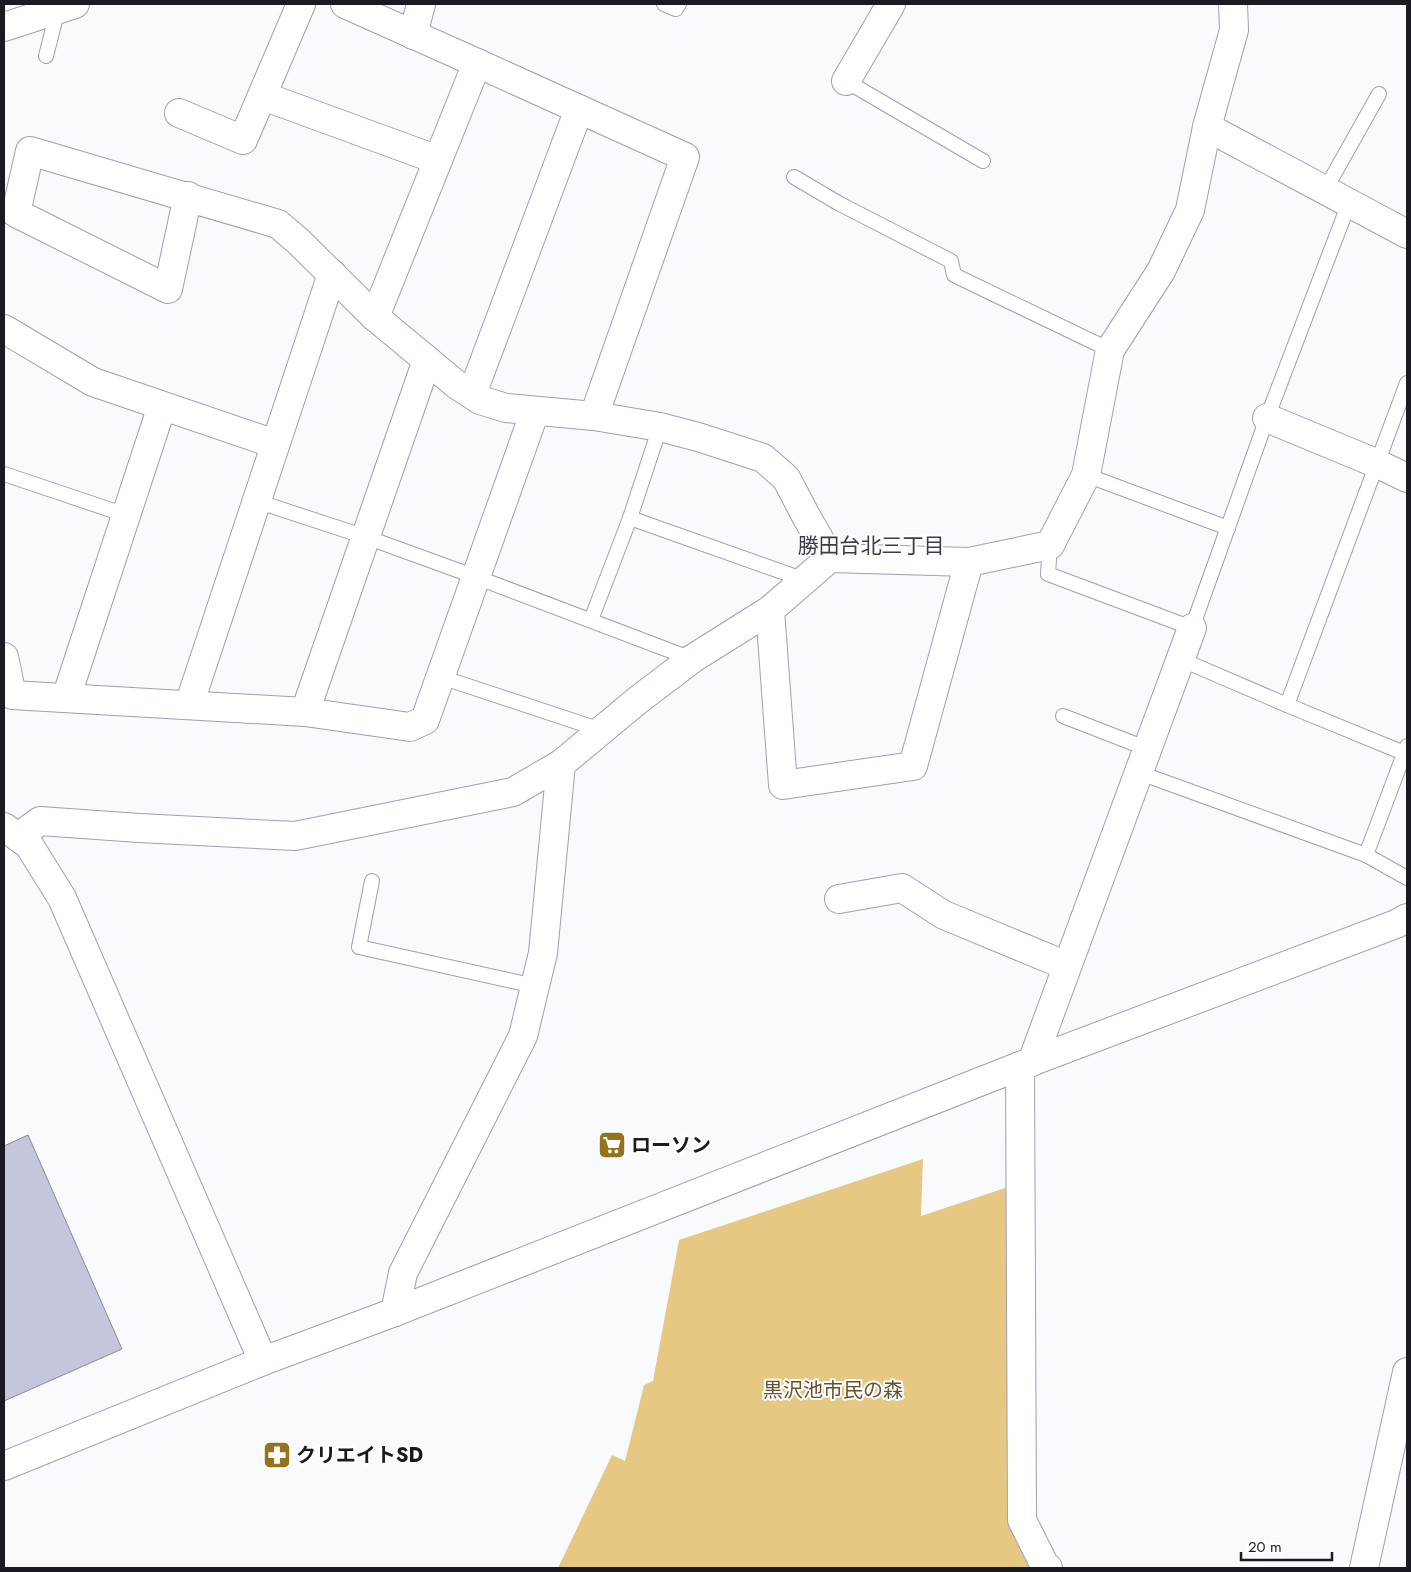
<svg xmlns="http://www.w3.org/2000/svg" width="1411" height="1572" font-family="Jost,'Noto Sans JP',sans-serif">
<rect width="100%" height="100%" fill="#f9fafe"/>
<!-- green -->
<path fill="#e7c883" d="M923,1159L921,1216L1008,1187L1034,1568H558L612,1455L625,1461L644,1385L653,1381L679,1240Z"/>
<!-- building -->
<path fill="#c4c7db" stroke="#86899c" d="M28,1135L122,1349L4,1401V1146Z"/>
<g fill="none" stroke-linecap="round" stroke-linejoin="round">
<!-- service casing -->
<g stroke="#9da0b3" stroke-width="16">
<g id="service">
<path d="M664,4L676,9L679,4"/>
<path d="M46,56L58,9"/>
<path d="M846,81L983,161"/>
<path d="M794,177L840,204L951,261L954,275L1110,350"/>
<path d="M1325,190L1379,94"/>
<path d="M660,427L630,518L805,580"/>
<path d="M4,474L126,515"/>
<path d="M1086,475L1228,528"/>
<path d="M256,501L366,537L476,577L692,659"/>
<path d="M1050,545L1048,574L1192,628L1267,418L1349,203"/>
<path d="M591,620L630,518"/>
<path d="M1180,659L1287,705L1404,753"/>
<path d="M441,677L601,730"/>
<path d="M1287,705L1407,383"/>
<path d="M1063,716L1148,749"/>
<path d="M1140,773L1366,855L1407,878"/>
<path d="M1366,855L1407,746"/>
<path d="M372,881L359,947L535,986"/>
</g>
</g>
<!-- minor casing -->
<g stroke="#9da0b3" stroke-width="30">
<g id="minor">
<path d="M345,4L477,63"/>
<path d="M4,27L75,4"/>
<path d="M413,35L421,4"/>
<path d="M846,81L891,4"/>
<path d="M263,96L438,160"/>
<path d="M179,113L243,140L301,4"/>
<path d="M1207,127L1407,234"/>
<path d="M188,196L168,289L16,213L30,151L278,224L298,241L375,317L457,385L480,400L506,408L594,416L660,427L698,437L763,458L786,478L806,516L830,558"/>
<path d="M375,317L477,63L685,157L594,416"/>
<path d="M4,329L93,382L275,444"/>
<path d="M472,394L579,109"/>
<path d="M1267,418L1378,464L1407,478"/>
<path d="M770,610L783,785L913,766L969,562"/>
<path d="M4,657L12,695L305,712L410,727L425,720L535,411"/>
<path d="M66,698L162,406"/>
<path d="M189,705L332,274"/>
<path d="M305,712L427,360"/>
<path d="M4,827L29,845L62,898L263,1361"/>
<path d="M18,837L40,821L139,828L295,836L513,792L561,764"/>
<path d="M839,899L902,888L944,915L1067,966"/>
<path d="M1032,1062L1192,628"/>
<path d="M1020,1066L1022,1520L1044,1564L1048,1568"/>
<path d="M395,1312L403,1273L523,1036L543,953L561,764L638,700L692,659L770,610L830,558L969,562L1050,545L1086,475L1110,350L1161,271L1190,210L1207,127L1234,30L1233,4"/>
<path d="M1364,1568L1407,1372"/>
</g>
</g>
<!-- tertiary casing -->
<g stroke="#9da0b3" stroke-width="30">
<path id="tertiary" d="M4,1466L263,1361L395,1312L1020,1066L1396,924L1407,918"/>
</g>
<!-- service -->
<use href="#service" stroke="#fff" stroke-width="14"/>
<!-- minor -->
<use href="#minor" stroke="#fff" stroke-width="28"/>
<!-- tertiary -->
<use href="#tertiary" stroke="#fff" stroke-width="28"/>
</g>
<!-- icons -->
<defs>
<g id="supermarket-square" transform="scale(1.4375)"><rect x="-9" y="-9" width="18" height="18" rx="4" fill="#94731b" stroke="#fff"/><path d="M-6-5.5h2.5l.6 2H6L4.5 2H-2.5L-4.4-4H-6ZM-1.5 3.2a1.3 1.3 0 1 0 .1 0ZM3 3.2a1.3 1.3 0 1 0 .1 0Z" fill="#fff"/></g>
<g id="pharmacy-square" transform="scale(1.4375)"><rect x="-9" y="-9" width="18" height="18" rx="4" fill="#94731b" stroke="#fff"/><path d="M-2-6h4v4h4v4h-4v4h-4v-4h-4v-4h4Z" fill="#fff"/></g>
</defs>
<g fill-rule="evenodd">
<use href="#supermarket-square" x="612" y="1145"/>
<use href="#pharmacy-square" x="277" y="1455"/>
</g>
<g text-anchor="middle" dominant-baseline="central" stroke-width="4" stroke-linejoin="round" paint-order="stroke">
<!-- poi labels -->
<g font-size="20" font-weight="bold" fill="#1a1b22" stroke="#fff" text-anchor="start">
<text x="631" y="1145">ローソン</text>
<text x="296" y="1455">クリエイトSD</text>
</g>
<!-- park labels -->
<g font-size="20" fill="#64522a" stroke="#fff">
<text x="833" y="1390">黒沢池市民の森</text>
</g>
<!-- neighbourhood labels -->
<g font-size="21" fill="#393b4c" stroke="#fff">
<text x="871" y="546">勝田台北三丁目</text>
</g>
</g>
<!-- border -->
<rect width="1411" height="1572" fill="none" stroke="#1a1b22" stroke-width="10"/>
<!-- scale -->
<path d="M1241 1552v8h91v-8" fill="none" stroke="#1a1b22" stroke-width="2.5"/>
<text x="1248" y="1552" font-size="15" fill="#1a1b22" stroke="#ffffff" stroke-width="4" paint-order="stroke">20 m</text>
</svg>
